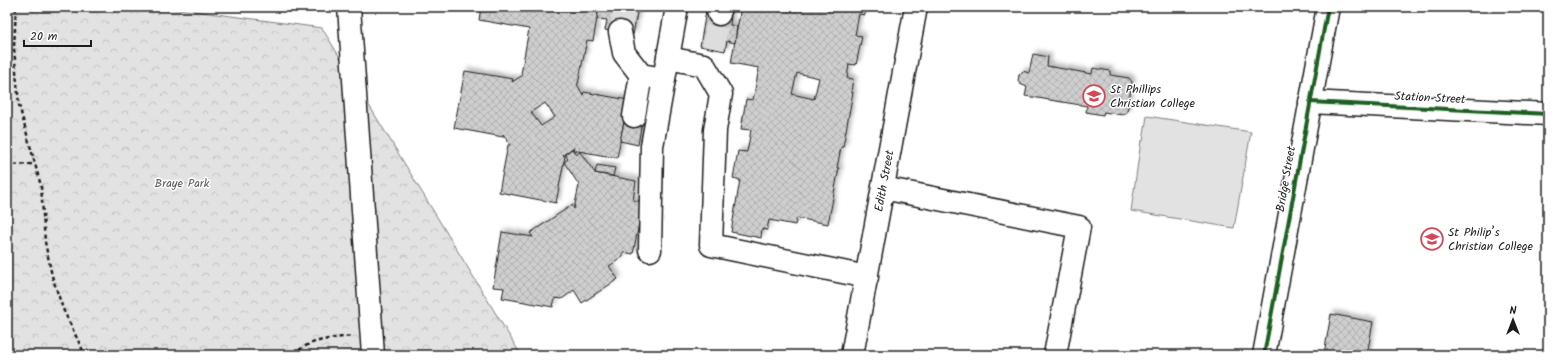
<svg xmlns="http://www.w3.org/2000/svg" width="1555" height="362" font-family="Kalam,sans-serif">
<defs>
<pattern id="park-crowns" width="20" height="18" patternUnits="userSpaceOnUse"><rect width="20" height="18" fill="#e2e2e2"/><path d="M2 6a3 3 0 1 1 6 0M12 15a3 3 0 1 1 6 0" fill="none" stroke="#c1c1c1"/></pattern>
<pattern id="building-cross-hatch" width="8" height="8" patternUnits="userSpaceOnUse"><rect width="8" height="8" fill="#cecece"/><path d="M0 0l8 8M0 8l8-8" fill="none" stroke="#b0b0b0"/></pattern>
<filter id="shadow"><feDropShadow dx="3.5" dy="-3.5" stdDeviation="2" flood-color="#0004"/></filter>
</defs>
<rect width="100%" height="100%" fill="#fff"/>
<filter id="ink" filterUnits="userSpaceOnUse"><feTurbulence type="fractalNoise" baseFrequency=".025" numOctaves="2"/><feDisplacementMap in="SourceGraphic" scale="8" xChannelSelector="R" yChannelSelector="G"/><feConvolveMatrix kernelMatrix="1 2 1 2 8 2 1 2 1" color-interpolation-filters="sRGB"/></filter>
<g filter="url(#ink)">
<!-- park -->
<path fill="url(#park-crowns)" stroke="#7f7f7f" d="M7,7H163L322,28L521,355H7Z"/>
<!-- garden -->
<path fill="#e2e2e2" stroke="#7f7f7f" d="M1147,116L1251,132L1234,228L1131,211L1141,141H1143Z"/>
<!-- building -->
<g fill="url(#building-cross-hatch)" stroke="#1c1c1c" fill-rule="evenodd" filter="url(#shadow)">
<path d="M481,7H599L593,41L587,40L578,84H577L583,95L584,92L628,100L617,158L573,150L574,147L563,155L565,156L556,203L499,192L508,145H510L503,134V137L454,128L465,71L513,79L512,82L523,75L521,74L529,29L479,20ZM545,103L555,117L541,126L531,112Z"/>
<path d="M599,7H638L633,35L605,30L607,20L597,19Z"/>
<path d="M741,7H866L865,15L859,14L855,35L862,36L856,65L849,64L847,78L853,79L851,92H853L843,147H841L837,168H839L828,224L797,218L795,225L769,220L767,230L762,229L761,238L731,232L740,180L733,178L738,151L747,152L751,130L741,129L746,99L753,100L759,68L731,63ZM797,73L819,78L814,99L792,94Z"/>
<path d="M706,11L731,16L730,25L737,26L735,43L727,41L725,51L700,46Z"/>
<path d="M1033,54L1048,57L1047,66L1092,74L1093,68L1110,71V75L1129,78L1132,82L1127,112L1122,115L1104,112L1103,115L1086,112L1087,106L1025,96L1027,87L1020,84L1018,81L1019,75L1023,71L1029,73Z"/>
<path d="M625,117L642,121L638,145L620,141Z"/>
<path d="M572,149L576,155L580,152L595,173L636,181L633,200L643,202L633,254L623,252V257L609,266L618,279L582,303L574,290L562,299L555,298L553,307L502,298L504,288L493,287L502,232L533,237L530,233L572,205L574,209L579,185L564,162L568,159L565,154Z"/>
<path d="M597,165L615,168L613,176L595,173Z"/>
<path d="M1331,314L1373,322L1367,355L1324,354Z"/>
</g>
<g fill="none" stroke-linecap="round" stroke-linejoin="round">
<!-- minor-tunnel -->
<g stroke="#ddd" stroke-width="22" stroke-dasharray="22 11" stroke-linecap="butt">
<path d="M620,32L625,7"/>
<path d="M713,48L719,14"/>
</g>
<!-- minor casing -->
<g stroke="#1c1c1c" stroke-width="25">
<g id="minor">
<path d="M349,7L373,355"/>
<path d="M717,7L719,14"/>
<path d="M620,32L624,53L641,75L664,79"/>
<path d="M668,58L704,65L721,94L715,130L711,245L867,277"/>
<path d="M1310,102L1548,114"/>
<path d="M634,116L641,75"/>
<path d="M883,188L1079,227L1055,355"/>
<path d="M650,250L652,146L677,7"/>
<path d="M1264,355L1328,7"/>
</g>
</g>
<!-- major casing -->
<g stroke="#1c1c1c" stroke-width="25">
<g id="major">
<path id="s1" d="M852,355L916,7"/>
</g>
</g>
<!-- path -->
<g stroke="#1c1c1c" stroke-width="2.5" stroke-dasharray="4 3" stroke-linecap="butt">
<path d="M16,7L14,48L19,105L41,186L45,242L52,276L63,309L85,355"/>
<path d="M7,165L35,164"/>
<path d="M294,355C308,339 331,339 351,336"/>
</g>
<!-- minor -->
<use href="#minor" stroke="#fff" stroke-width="22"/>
<!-- major -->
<use href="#major" stroke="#fff" stroke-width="22"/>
<!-- cycleway casing -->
<g stroke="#fff" stroke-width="6">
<g id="cycleway">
<path d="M1310,102L1548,114"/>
<path d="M1264,355L1328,7"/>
</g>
</g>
<!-- cycleway -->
<use href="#cycleway" stroke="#1b5e20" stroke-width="4"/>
</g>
</g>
<!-- icons -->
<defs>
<g id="school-ring" transform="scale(1.15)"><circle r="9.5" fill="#fff" stroke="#d1495b" stroke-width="1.5"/><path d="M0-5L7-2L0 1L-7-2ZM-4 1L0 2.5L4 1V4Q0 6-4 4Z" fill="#d1495b"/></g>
</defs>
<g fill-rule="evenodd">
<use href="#school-ring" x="1094" y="96"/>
<use href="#school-ring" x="1432" y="239"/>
</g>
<g text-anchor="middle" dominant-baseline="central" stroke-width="3" stroke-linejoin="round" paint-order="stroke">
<!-- poi labels -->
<g font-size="12" fill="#1c1c1c" stroke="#fff" text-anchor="start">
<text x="1110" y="89">St Phillips<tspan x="1110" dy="14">Christian College</tspan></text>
<text x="1448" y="232">St Philip’s<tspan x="1448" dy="14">Christian College</tspan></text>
</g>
<!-- street labels -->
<g font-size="12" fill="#1c1c1c" stroke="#fff">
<text transform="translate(1430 98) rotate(3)">Station Street</text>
<text transform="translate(1286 179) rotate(-80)">Bridge Street</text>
<text stroke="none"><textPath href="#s1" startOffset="177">Edith Street</textPath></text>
</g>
<!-- park labels -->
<g font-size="12" fill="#575757" stroke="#fff">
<text x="182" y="183">Braye Park</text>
</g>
</g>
<!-- margin -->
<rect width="1555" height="362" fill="none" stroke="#fff" stroke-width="24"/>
<rect x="12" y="12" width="1531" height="338" fill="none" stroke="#1c1c1c" stroke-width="1.5" filter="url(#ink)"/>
<!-- north arrow -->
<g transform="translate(1513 320)" stroke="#ffffff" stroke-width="3" paint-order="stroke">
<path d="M0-3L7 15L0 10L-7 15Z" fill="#1c1c1c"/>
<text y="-6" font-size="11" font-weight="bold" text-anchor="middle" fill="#1c1c1c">N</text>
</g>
<!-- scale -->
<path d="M24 40v6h67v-6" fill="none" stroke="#1c1c1c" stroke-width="2"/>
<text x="30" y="40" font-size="12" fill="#1c1c1c" stroke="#ffffff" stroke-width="3" paint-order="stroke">20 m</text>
</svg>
